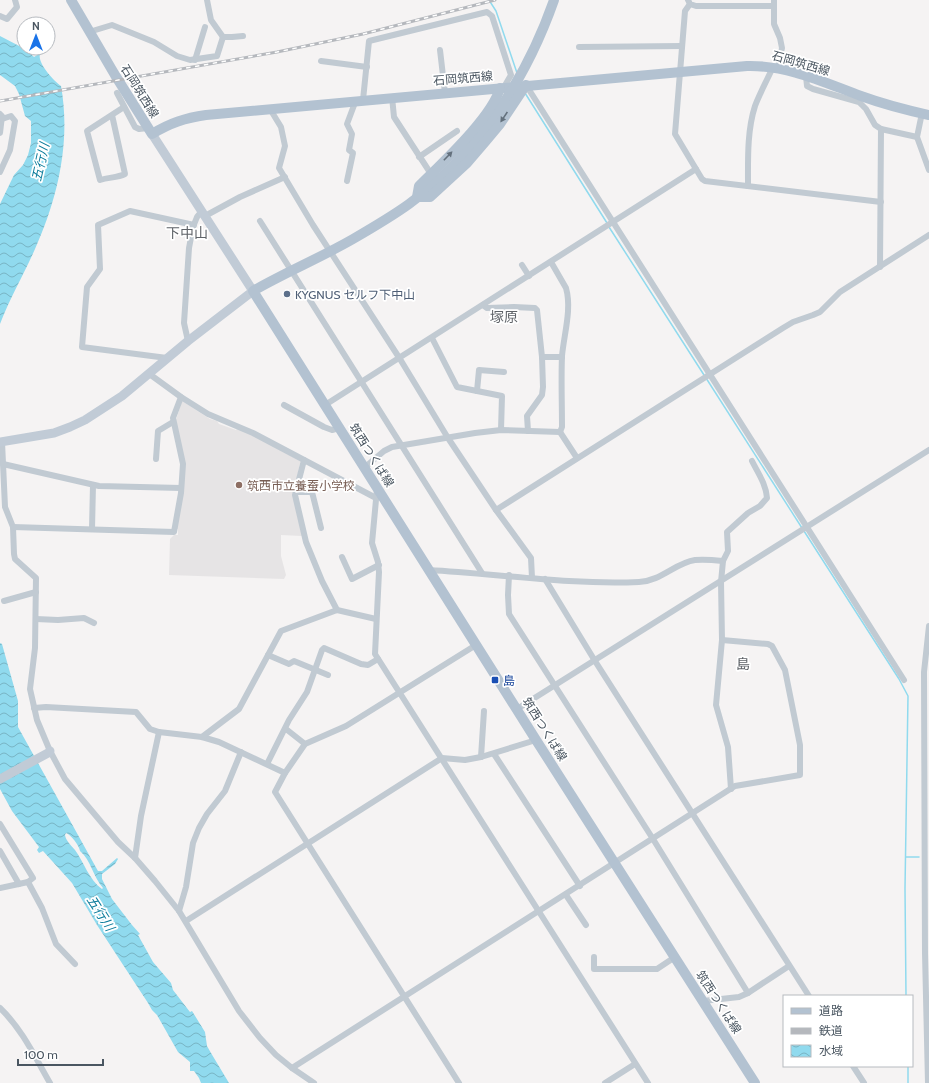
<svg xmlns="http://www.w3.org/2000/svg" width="929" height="1083" font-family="Cabin,'Noto Sans JP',sans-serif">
<defs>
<pattern id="water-waves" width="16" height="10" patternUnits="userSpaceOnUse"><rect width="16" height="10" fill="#90daee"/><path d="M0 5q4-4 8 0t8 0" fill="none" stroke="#78b4c4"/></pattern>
</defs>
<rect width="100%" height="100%" fill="#f5f3f3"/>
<!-- education -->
<path fill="#e6e4e5" d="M182,401L210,419L217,421L219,424L236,430L237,429L252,435L300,461V463L293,496L302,536L281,535V556L286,575L284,579L169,575L170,539L174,535H178V529H176L183,491L176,420Z"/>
<!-- water -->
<g fill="url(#water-waves)" fill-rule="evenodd">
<path d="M0,36L27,50L34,57L39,54H40C37,63 54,81 61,86C71,141 58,198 35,249C24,274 10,298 0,324V204L14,175L23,165L28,155L31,143V121L25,116L19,94L15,86L0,75Z"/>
<path d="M0,643L2,644L18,701V727L98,871H102L117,858L118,859L115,864L102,874V879L112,899L132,925L140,934L138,935L153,962L171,983L173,990L190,1012L192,1011L205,1032L207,1046L211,1053L229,1083H201L199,1078L194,1071H190V1062L178,1052L157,1015L152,1010L148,1003L97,925L72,883L43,851L39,853L37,850L39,847L12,811L0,789ZM66,833C71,835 79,845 80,851C91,860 93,877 103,888L102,889C89,880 84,862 75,850C71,845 66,841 65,835Z"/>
</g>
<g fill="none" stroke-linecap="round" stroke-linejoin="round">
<!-- stream -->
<g stroke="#90daee" stroke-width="1.5">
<path d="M489,0L496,11L517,73"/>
<path d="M525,93L607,223"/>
<path d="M609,227L704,375"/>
<path d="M706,378L802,528"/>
<path d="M804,531L899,679L908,696L905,889L906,996"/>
<path d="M906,857H919"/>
<path d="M908,1066V1083"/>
</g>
<!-- street -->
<g stroke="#c1cad2" stroke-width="6">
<path d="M207,0L211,20L223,37H232L243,36"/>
<path d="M688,0L690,4L696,6H773"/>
<path d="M774,0V24L780,38L782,48L778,67"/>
<path d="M690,4L685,11L675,134L702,179L705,181L881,202"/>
<path d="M0,16L7,19L17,7L15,0"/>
<path d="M89,32L112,25L154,42L177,56L190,60L217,56L223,37"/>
<path d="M579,47L682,46"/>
<path d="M440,50L445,93"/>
<path d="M195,60L205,27"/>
<path d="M321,61L367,67"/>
<path d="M806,76L807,86L813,89L859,102L866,109L875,125L881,129L917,137"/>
<path d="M526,85L904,680"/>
<path d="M117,93L135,127L139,129L148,128"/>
<path d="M392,97L394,117L431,174"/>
<path d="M363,100L369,41L487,12L492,16L511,75L504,87"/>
<path d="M270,109L281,127L285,146L279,168L313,225L400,359L448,438L496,510L531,558L532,578"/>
<path d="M922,113L917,137L929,170"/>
<path d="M0,114L2,116L0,133"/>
<path d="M112,115L125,174C117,178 109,177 100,180L87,131L124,107"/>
<path d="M419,157L457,131"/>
<path d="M0,172L10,150L15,121L11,116L2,119"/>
<path d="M347,181L353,153L349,150L352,134L347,124L356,100"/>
<path d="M748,186C748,159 747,131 755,106C760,93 767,80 773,67"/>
<path d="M205,216L240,197L285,177"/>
<path d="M260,221L482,573"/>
<path d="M551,262L566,288C572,309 564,334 562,356C561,379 562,404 562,427L560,432"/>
<path d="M522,265L529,276"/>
<path d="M880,267L881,129"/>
<path d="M483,305L487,308L514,307L535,308L537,310L542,357L543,387L542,395L527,416L528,431"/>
<path d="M432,338L457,387L502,396L501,430"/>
<path d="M188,341L184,323L189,248L193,227L197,217L202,211"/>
<path d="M542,357H562"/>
<path d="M167,358L82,347L87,287L100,269L98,225L130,211L194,225"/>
<path d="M148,373L181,397L208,414L253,433L376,498"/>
<path d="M477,391L479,370L504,372"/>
<path d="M284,405L324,427L332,430L339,428"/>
<path d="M325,405L696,169"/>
<path d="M560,432L577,458"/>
<path d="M2,442L5,507L13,527L14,554L15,559L36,578L35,648L30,689L37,720L50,751L65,779L118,842L135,858L155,881L179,911L239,1011L260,1038L276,1055L292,1068L314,1083"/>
<path d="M156,459L158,431L173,422"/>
<path d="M304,460L295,495L306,542L322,581L337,610"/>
<path d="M3,464L99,486L181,488"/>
<path d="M364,468L384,451L392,447L475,433L501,430L560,432"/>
<path d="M377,489L372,543L378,562L379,572L375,654L648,1083"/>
<path d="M296,492H312L321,528"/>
<path d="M496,510L783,328L793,322L813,315L820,312L840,292L929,235"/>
<path d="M13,527L174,532L181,493L183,464L173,418L181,397"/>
<path d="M92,529L93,485"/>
<path d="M342,557L352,579L379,565"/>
<path d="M429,570C499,574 569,585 639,582C661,581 675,563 695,560C704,559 714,560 723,561"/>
<path d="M509,575L508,595L509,614L653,839L748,993"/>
<path d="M545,579L595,661L809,996"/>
<path d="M4,601L36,592"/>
<path d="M36,619L58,620L84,618L94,623"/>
<path d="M268,655L289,664L294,661L328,675"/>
<path d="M34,708L46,707L136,712L150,729L159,732L202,737L219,742L285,773"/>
<path d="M517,709L929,450"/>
<path d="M286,729L305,744"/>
<path d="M202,737L239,709L281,631L337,610L376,619"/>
<path d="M494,754L580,886"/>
<path d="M481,757L484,711"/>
<path d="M267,764L289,720L307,692L322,650L324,648L361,664L368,665L378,659"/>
<path d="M731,789L728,747L716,705L722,640L721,582L723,561L728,551L727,532L748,513L760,506L767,498C766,484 758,473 752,461"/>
<path d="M0,824L33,878L28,882L0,888"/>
<path d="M0,851L19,884"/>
<path d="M135,858L141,816L159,732"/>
<path d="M28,882L42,908L56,944L75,964"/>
<path d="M566,895L586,925"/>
<path d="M179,911L186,887L193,843L199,828L207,814L225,791L241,752"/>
<path d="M186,921L442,758L465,760L481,757L536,740"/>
<path d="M594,957V969H657L675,957"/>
<path d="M703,1001L739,997L748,993L789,966"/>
<path d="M0,1008C22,1029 35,1057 50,1083"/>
<path d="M853,1066L864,1083"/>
<path d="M292,1068L735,786L800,775V745L785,670L772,646L768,644L722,640"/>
<path d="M459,1083L275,792L285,773L305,744L346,726L476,645"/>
<path d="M605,1083L635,1064"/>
<path d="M928,1083L925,953L924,672L929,626"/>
</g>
<!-- secondary -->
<g stroke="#c1cbd6" stroke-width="9">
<path d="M0,442L54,433L70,427L85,420L122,396L188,341L253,291L152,134"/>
<path d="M0,779L48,753L50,751"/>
</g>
<!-- primary -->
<g stroke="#b3c2d1" stroke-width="10">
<path d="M71,0L115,75L152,134C170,123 185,118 206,115L747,66C788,65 823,82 861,96C883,104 906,110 929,115"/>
<path d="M554,0C526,80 478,153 409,204C391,217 372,228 353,239C320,258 286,272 253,291L536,740L755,1083"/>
<path d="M500,88C492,117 442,163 419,186L417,197H430L467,163L485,142L500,124L526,85"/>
</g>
<!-- rail casing -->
<g stroke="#b5b8bd" stroke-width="3">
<path id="rail" d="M0,101L277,52L363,34L495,0"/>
</g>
<!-- rail -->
<use href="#rail" stroke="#fff" stroke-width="1.5" stroke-dasharray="4.5" stroke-linecap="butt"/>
</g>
<!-- one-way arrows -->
<defs><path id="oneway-solid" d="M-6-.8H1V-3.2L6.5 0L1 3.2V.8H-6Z"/></defs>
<g fill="#64717d">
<use href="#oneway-solid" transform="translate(504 117) rotate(124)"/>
<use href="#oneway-solid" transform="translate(448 156) rotate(-46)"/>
</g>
<!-- markers -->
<circle fill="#5c6f8a" stroke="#fff" stroke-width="1.5" cx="287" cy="294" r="4"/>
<circle fill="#8d6e63" stroke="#fff" stroke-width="1.5" cx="239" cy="485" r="4"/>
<rect fill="#1a4fb4" stroke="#fff" stroke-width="1.5" x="491" y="676" width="8" height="8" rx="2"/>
<g text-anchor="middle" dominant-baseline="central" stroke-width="3.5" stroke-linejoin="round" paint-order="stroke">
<!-- street labels -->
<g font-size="12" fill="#4a5661" stroke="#fff">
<text transform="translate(801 63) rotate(16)">石岡筑西線</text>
<text transform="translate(463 78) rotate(-5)">石岡筑西線</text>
<text transform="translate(140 91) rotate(58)">石岡筑西線</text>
<text transform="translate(372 455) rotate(58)">筑西つくば線</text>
<text transform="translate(545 729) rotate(58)">筑西つくば線</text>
<text transform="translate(719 1002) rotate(57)">筑西つくば線</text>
</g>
<!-- service labels -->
<g font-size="12" fill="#4e5e75" stroke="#fff" text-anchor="start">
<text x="295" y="294">KYGNUS セルフ下中山</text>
</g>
<!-- education labels -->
<g font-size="12" fill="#785e54" stroke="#fff" text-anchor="start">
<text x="247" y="485">筑西市立養蚕小学校</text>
</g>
<!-- transit labels -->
<g font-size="12" fill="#164399" stroke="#fff" text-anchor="start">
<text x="503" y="680">島</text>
</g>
<!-- water labels -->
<g font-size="13" font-style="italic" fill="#0c7c9b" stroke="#fff">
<text transform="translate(40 162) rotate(-77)">五行川</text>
<text transform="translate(101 913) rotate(57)">五行川</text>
</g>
<!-- quarter labels -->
<g font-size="14" fill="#5f6368" stroke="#fff">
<text x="187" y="233">下中山</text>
<text x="504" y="317">塚原</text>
<text x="743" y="664">島</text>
</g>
</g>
<!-- legend -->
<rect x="783" y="995" width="130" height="72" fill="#ffffff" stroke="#b7bbc0"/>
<rect x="791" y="1008" width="20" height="6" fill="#b3c2d1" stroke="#b7bbc0"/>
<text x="819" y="1015" font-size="12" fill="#4a5661">道路</text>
<rect x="791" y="1028" width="20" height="6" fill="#b5b8bd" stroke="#b7bbc0"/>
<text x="819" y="1035" font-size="12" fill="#4a5661">鉄道</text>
<rect x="791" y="1045" width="20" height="12" fill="url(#water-waves)" stroke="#b7bbc0"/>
<text x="819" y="1055" font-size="12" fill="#4a5661">水域</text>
<!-- north arrow -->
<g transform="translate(36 36)"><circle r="19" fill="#ffffff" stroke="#b7bbc0"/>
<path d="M0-3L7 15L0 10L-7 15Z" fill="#1a73e8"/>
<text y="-6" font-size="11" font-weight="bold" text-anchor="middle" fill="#4a5661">N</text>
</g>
<!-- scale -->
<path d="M18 1059v6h85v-6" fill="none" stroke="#4a5661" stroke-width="2"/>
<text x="24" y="1059" font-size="12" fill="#4a5661" stroke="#ffffff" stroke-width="3" paint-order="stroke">100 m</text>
</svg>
